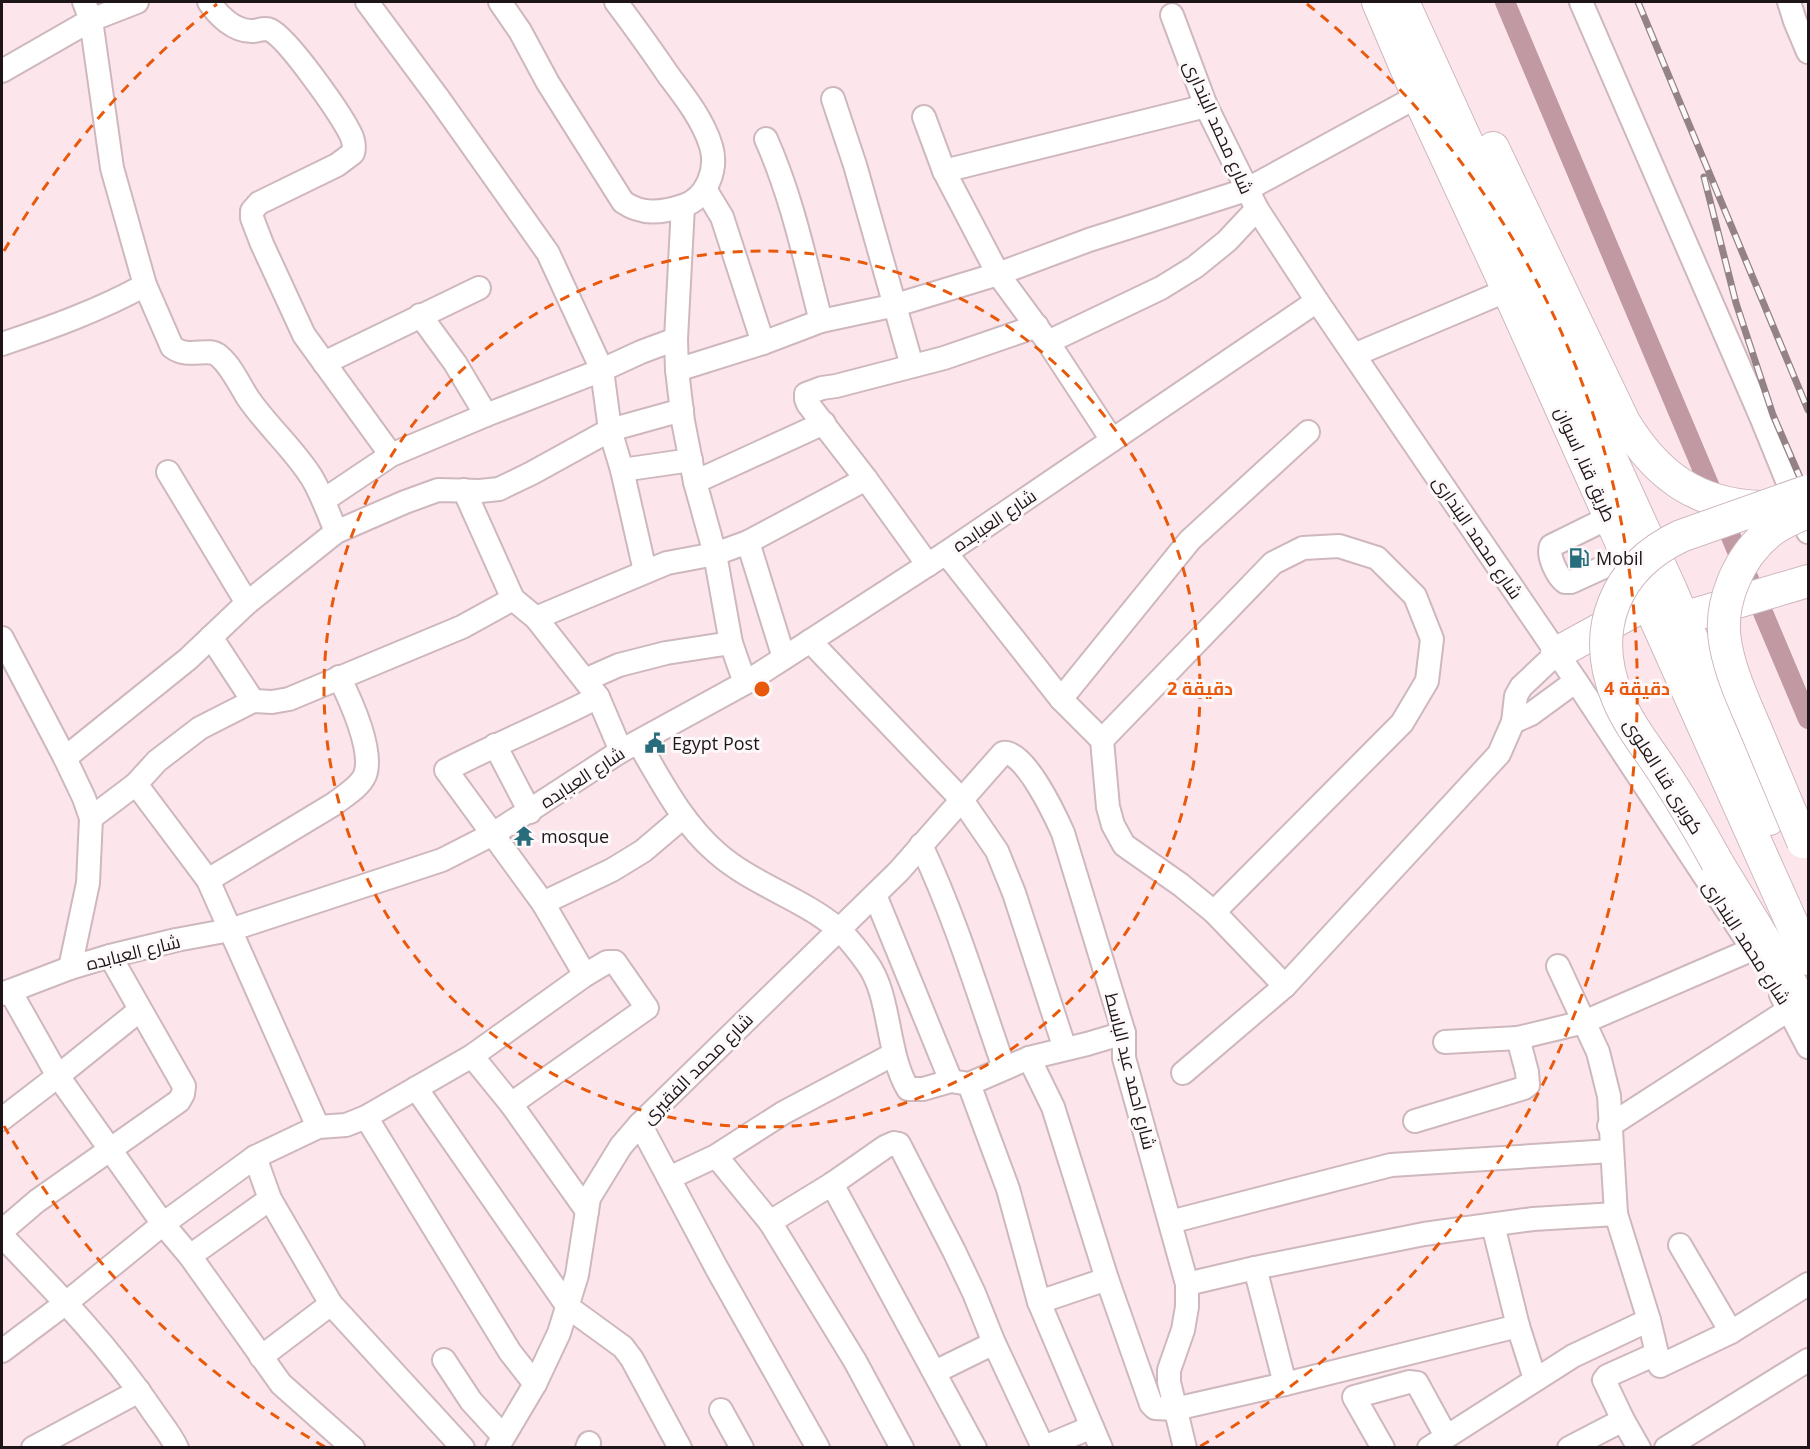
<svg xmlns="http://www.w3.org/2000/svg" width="1810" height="1449" font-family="'Open Sans',Cairo,sans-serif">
<rect width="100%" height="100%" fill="#fde6eb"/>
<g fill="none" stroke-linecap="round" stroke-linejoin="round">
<!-- canal -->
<path stroke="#c099a2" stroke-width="20" d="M1505,2L1808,719"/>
<!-- minor casing -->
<g stroke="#ceb8bd" stroke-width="26">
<g id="minor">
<path d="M209,2C218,15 234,32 253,31C259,31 264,27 270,30C288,38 339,112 349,131C353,138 355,146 353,153L337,165L259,203L252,211V218L262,244L304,335L391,455"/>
<path d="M367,2L439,99L548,253L602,370L610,430L622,470L645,571"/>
<path d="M500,2L520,31L548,83L623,202C642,215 661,213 683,206C707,198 718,169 711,146C703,120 685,97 669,76C652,51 634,26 616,2"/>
<path d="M1581,2L1762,419L1808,532"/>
<path d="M1789,2L1795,21L1808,52"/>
<path d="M1172,15L1206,106L1257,209L1317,301L1576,681L1746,939"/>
<path d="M2,71L91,20L137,2"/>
<path d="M833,99L855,165L912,366"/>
<path d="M924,117L944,171L998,274L1048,342L1112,440"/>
<path d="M766,139C792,197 805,260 821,321"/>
<path d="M944,171L1206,106"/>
<path d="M705,189L722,217L763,343"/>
<path d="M683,206L676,339L677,370L683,421L695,482L715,554L731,643L745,683"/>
<path d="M145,285L172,347C189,360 208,346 219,356C232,367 239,384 248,398C267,426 294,449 312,478C322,495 329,514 336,532"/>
<path d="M420,315L455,363L486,415"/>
<path d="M1048,342L1161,288L1195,267L1227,241L1257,209"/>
<path d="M2,344C50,328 100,310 145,285L112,168L91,20L84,2"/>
<path d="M1354,355L1508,290"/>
<path d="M324,363L479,288"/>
<path d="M677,370L763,343L821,321L896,305L998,274L1089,240L1246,190L1418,96"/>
<path d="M622,470L691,460"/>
<path d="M168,472L247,603"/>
<path d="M695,482L824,423"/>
<path d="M464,490L513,599L536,618L598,697L621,751"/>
<path d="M324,500L391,455L486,415L602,370L641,352L676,339"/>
<path d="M1610,517L1551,546C1547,555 1557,576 1565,582H1571L1628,556"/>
<path d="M748,542L784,658"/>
<path d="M946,553L1061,699L1102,740L1108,807L1113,825L1124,845L1181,885L1214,912L1285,986"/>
<path d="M928,565L866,479L808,404L806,399V394L822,388L836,386L944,358L1037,326"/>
<path d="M536,618L667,563L715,554L748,542L866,479"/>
<path d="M211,637L253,701"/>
<path d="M2,638L65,758L84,798L91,818L88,883L70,968"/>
<path d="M810,641L962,800L997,851L1014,893L1065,1049"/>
<path d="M585,680L619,665L666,653L731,643"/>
<path d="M1061,699L1190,540L1308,432"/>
<path d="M1513,722L1531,714L1576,681"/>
<path d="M1102,740L1273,563L1303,548L1339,546L1377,558L1415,596L1432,639L1427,681L1402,723L1214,912"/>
<path d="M638,742C661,781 682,823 717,853C752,884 801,898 837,928C848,937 859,952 867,963C891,995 886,1052 908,1089H923L951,1081L969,1084L1029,1058L1087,1044L1124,1033"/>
<path d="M495,745L530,812"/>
<path d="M65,758L188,659L247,603L336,532L405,502L438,490L480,491L499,489L532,473L610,430L682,410"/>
<path d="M136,784L208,880L318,1127"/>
<path d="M91,818L136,784L157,761L200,728L253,701L272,702L289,699L462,627L513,599"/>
<path d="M921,845C955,917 978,993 1004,1068"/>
<path d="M208,880L334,804C344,796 360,787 365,775C374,751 350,699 339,677"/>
<path d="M875,895L951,1081"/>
<path d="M543,903L612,870L643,851L683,817"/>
<path d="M1753,949L1584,1022L1598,1052L1609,1096L1616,1214L1649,1320L1660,1366L1731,1332L1808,1284"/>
<path d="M585,975L543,903L446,770C496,744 548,723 598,697"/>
<path d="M10,991L58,1076L163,1224L190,1256L281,1384L353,1448"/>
<path d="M2,994L70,968L110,956L176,940L230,930L442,860L493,834L621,751L745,683L784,658L946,553L1317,301"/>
<path d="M1781,995L1808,1047"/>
<path d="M1445,1042L1518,1038"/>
<path d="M472,1056L511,1104L587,1211"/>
<path d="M1029,1058L1053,1107L1107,1279L1151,1404L1155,1408L1175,1409L1285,1384L1518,1326"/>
<path d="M1183,1073L1285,986L1499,754L1513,722L1516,696L1521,687L1557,653"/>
<path d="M969,1084L1008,1189L1039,1302L1101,1448"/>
<path d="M416,1088L568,1307L623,1347L632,1359L680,1448"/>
<path d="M366,1117L510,1352L535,1384"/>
<path d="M2,1119L58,1076L140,1010"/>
<path d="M1415,1121L1524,1088L1528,1085L1527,1072L1518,1038L1584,1022L1558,966"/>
<path d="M640,1124L716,1267L818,1448"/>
<path d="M1609,1126L1790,1009"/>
<path d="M716,1156L770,1222L855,1361L902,1448"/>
<path d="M255,1157L270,1199L331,1304L463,1448"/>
<path d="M669,1178L716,1156L783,1113L894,1054"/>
<path d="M832,1184L975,1448"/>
<path d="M770,1222L832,1184L885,1147L894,1143L899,1144L954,1251L974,1293L994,1343L1041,1443L1047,1446L1092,1427"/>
<path d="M1170,1222L1391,1165L1611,1151"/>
<path d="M1493,1225L1518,1326L1535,1379"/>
<path d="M2,1231L37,1201L179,1101L183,1094L184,1086L110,956"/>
<path d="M2,1236C55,1291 109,1346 152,1410C160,1422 171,1435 177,1448"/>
<path d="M1680,1245L1731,1332"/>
<path d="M190,1256L270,1199"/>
<path d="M1187,1284L1255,1268"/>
<path d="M1039,1302L1107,1279"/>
<path d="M2,1351L66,1303L163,1224L255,1157L318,1127L346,1125L366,1117L472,1056L585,975L607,962H615L647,1008L511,1104"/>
<path d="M261,1357L331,1304"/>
<path d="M444,1360L471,1401L503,1436"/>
<path d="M935,1372L994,1343"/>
<path d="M1285,1384L1255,1268L1424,1234L1533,1219L1616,1214"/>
<path d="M721,1410L742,1448"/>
<path d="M1623,1420L1604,1380L1607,1376L1656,1354"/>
<path d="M33,1448L139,1391"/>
<path d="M497,1448L535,1384L559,1333L577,1275L589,1198L621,1146L640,1124L899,871L1003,753C1024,749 1055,815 1063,833L1124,1033V1058L1187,1284V1307L1183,1330L1169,1370V1382L1185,1448"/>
<path d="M587,1448L589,1443"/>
<path d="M1383,1448L1354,1397L1409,1382L1417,1383L1446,1436"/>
<path d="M1429,1448L1573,1356L1649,1320"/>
<path d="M1569,1448L1623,1420L1639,1448"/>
<path d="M1666,1448L1808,1360"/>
</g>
</g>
<!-- highway casing -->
<g stroke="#ceb8bd" stroke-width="34">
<g id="highway">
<path d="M1378,2L1418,96L1508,290L1808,959"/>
<path d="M1403,2L1671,590L1769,819"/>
<path d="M1493,148L1624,422C1657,476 1697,505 1761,507"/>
<path d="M1683,618L1808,581"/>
<path d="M1557,653L1666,593"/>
<path d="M1717,862L1808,1012"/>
</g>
</g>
<!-- minor -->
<use href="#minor" stroke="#fff" stroke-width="22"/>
<!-- highway -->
<use href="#highway" stroke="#fff" stroke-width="32"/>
<!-- rail casing -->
<g stroke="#938387" stroke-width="7">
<g id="rail">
<path d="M1638,2L1808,410"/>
<path d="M1704,177L1736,303L1773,415L1808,496"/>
</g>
</g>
<!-- rail -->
<use href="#rail" stroke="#fdf9fa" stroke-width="4.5" stroke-dasharray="14" stroke-linecap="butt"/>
<!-- highway-bridge casing -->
<g stroke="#ceb8bd" stroke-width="34" stroke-linecap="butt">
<g id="highway-bridge">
<path d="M1803,842C1788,807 1774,772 1759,737C1747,708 1732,678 1726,647C1717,605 1738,556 1772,530C1783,522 1795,517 1808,512"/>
<path d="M1717,862C1701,833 1684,804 1666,776C1650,751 1629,726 1618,699C1589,630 1615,567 1681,536L1808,491"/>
</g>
</g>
<!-- highway-bridge -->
<use href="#highway-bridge" stroke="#fff" stroke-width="32"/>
</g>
<!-- distance rings -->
<g fill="none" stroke="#e8590c" stroke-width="3" stroke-dasharray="10 8">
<circle cx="762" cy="689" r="438"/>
<path d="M325 1447A875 875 0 0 1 4 1126M4 251A875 875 0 0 1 217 4M1307 4A875 875 0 0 1 1199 1447"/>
</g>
<!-- icons -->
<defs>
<g id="fuel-bare" transform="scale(1.62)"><path d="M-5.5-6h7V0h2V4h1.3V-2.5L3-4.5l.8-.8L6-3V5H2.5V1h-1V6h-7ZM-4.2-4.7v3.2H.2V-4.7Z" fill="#276d7c" stroke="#fdf9fa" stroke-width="2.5" paint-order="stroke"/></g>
<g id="civic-bare" transform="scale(1.62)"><path d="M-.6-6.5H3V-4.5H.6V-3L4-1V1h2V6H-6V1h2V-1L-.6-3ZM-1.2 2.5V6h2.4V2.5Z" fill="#276d7c" stroke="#fdf9fa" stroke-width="2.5" paint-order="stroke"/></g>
<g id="temple-bare" transform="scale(1.62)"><path d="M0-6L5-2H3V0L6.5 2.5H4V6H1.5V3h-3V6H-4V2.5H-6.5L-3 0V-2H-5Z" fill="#276d7c" stroke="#fdf9fa" stroke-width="2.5" paint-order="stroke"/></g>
</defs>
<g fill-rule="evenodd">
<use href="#fuel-bare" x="1579" y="558"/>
<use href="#civic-bare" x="655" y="743"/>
<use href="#temple-bare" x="524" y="836"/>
</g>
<g text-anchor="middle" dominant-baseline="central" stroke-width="6" stroke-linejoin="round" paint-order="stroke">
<!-- street labels -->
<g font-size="18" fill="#1d1517" stroke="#fdf9fa">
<text transform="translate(1219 127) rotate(66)">شارع محمد البندارى</text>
<text transform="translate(1586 464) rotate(66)">طريق قنا, اسوان</text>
<text transform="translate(994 520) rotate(-34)">شارع العبابده</text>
<text transform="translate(1478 537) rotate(56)">شارع محمد البندارى</text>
<text transform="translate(1664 776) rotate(58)">كوبرى قنا العلوى</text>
<text transform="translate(582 777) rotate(-33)">شارع العبابده</text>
<text transform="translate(1747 942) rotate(57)">شارع محمد البندارى</text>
<text transform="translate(133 952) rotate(-14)">شارع العبابده</text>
<text transform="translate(697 1068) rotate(-45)">شارع محمد الفقيرى</text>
<text transform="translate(1131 1071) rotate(76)">شارع احمد عبد الباسط</text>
</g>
<!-- poi labels -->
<g font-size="18" fill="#1d1517" stroke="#fdf9fa" text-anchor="start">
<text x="1596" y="558">Mobil</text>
<text x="672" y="743">Egypt Post</text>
<text x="541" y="836">mosque</text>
</g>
</g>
<circle cx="762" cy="689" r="9" fill="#e8590c" stroke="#fdf9fa" stroke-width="3"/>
<g font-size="18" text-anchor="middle" font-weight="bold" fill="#e8590c" stroke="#fdf9fa" stroke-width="6" stroke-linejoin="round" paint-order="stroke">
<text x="1200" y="695">2 دقيقة</text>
<text x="1637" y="695">4 دقيقة</text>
</g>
<!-- border -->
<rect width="1810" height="1449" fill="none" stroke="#1d1517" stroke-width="6"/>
</svg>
